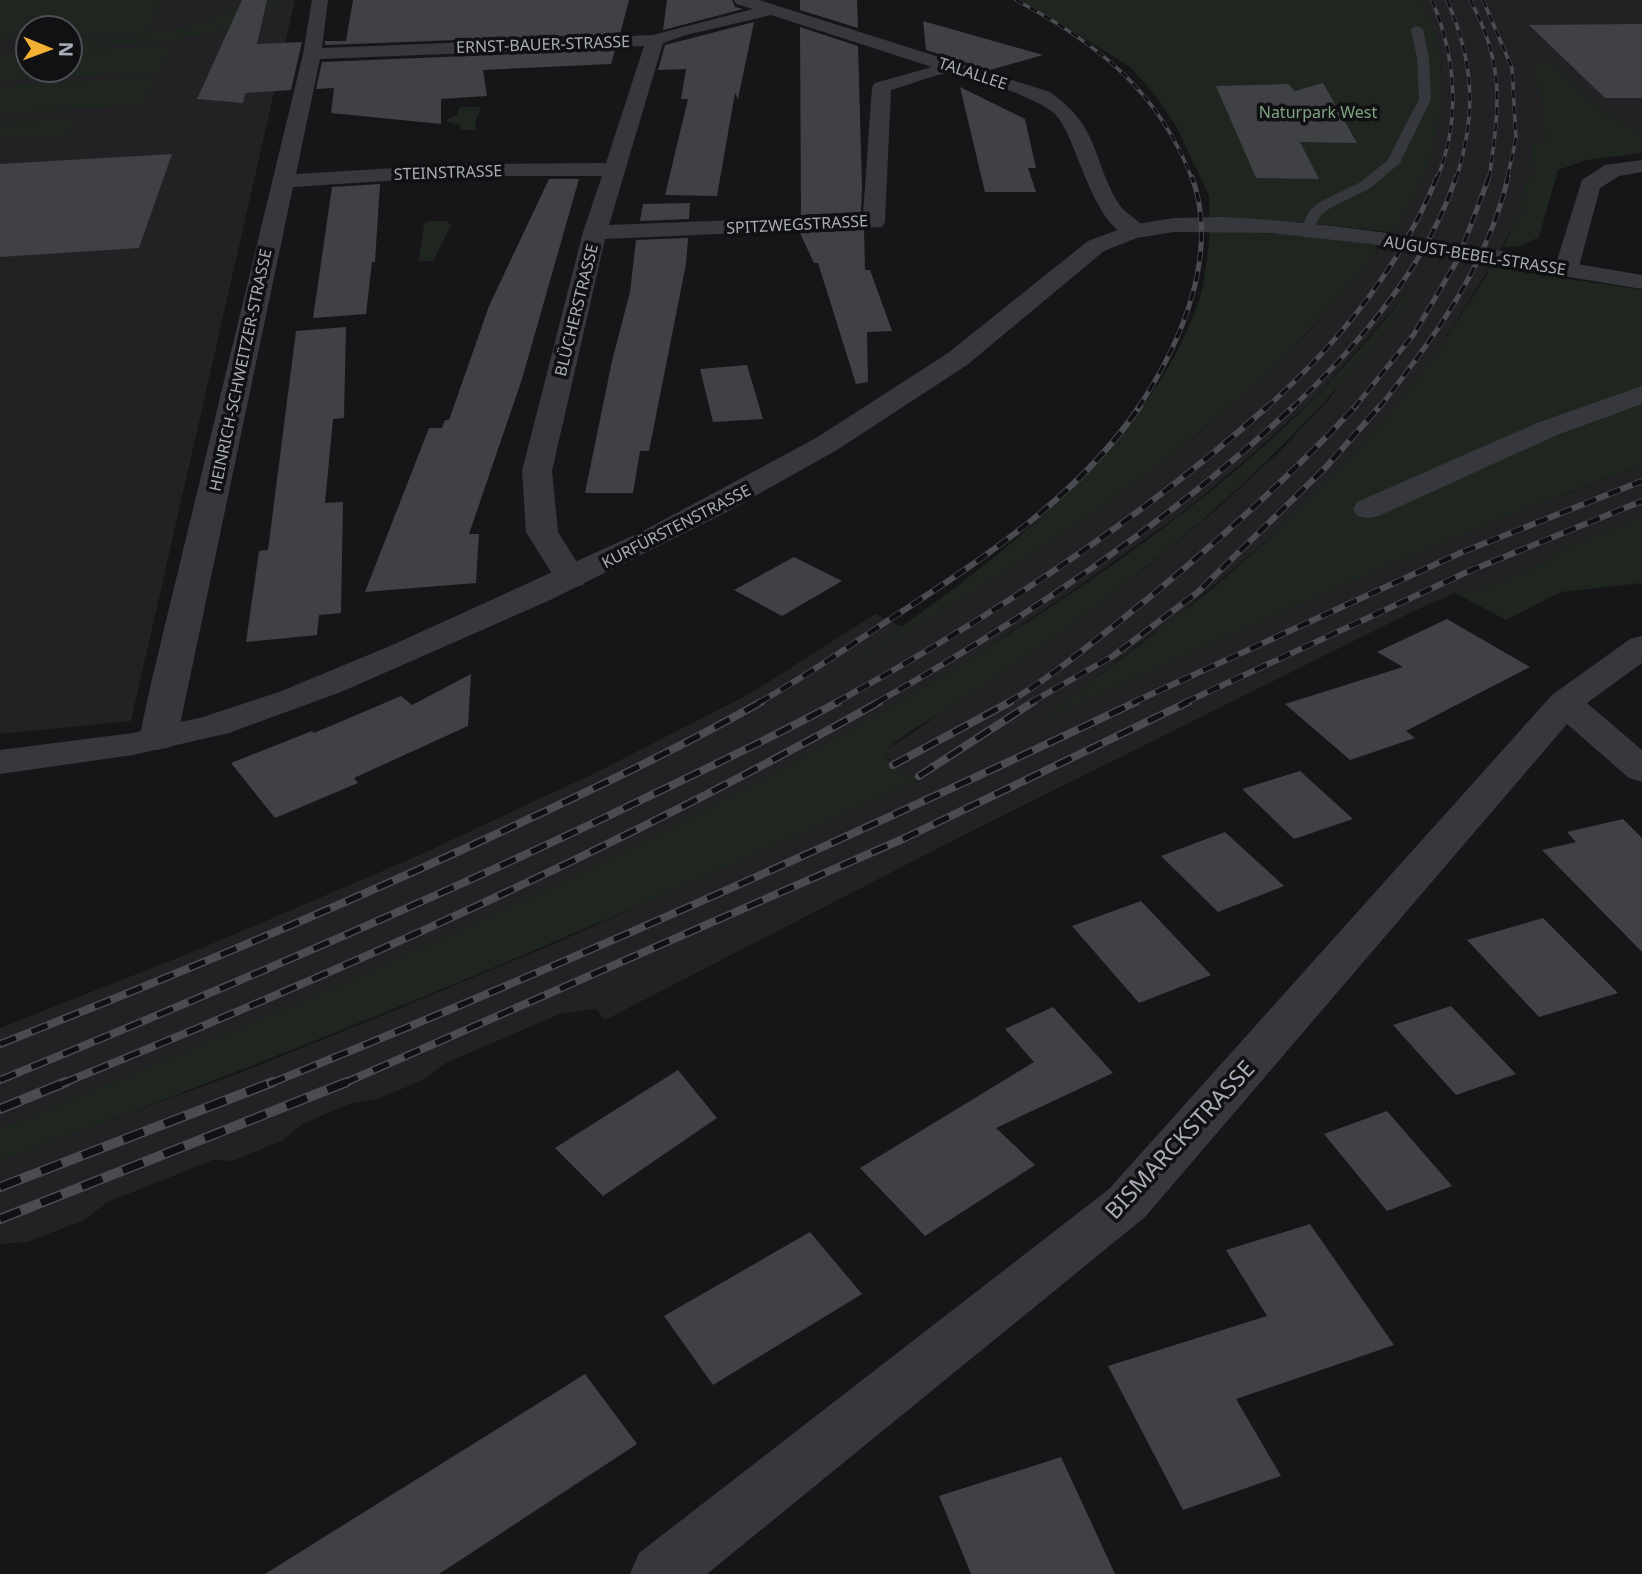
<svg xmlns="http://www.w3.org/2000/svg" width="1642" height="1574" font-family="'Noto Sans',sans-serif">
<rect width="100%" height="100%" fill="#161618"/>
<!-- built -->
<g fill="#222225" fill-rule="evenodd">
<path d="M0,0H295L131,721L0,734ZM28,28H70V70H28Z"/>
<path d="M1420,0H1642V136L1587,100L1552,64L1532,63L1541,99L1545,142L1531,164L1536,169L1535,176L1524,214L1517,217L1489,272H1487L1434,357L1390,413L1340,469L1279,530L1158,632L1155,631L1042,720L1359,577L1468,531L1642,465V521L1638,519L1561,550L1545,562L1477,592L1462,590L1416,610L966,834L605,1020L596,1009L560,1014L446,1063L423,1080L378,1099L349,1104L302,1124L283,1140L233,1161L213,1160L110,1201L82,1221L27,1242L0,1244V1160L242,1072L405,1006L558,942L928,776L911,775L897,769L886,755L888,749L1058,634L1145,569L1217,509L1280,451L1330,398L1407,293L1317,395L1256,451L1183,512L1085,582L968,660L830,743L667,832L475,926L248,1027L0,1129V1028L200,949L415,857L595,773L751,693L875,614L903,627L853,663L1026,558L1122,492L1198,434L1259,380L1311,329L1377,252L1413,198L1428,160L1441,68L1434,31Z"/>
</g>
<!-- green -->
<g fill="#1e261f">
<path d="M0,0H161L147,32L70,35V28H28V37L0,38Z"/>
<path d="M251,0H283C223,42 141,44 70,47V38C130,35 200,35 251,0Z"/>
<path d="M1022,0H1420C1461,63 1437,175 1393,231L1387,232L1302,222L1209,219V196L1176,126L1155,95L1129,66Z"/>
<path d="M170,46L159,72L0,80V54L28,53V70H70V51Z"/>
<path d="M1532,63L1552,64L1587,100L1642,136V153L1587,160L1558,170L1539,237L1521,246L1503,247L1517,217L1524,214L1520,205L1527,178L1535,176L1536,169L1531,164L1533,143L1545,141L1541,99Z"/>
<path d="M155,77L145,105L0,113V86Z"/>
<path d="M460,107H481L475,122L477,130H462L459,125L448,122L447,119L457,115Z"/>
<path d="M74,119L66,135L0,139V123Z"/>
<path d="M431,221H446L451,225L433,261H419L424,223Z"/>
<path d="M1210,231L1310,235L1376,245L1377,252C1340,296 1302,340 1259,380C1135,495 988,585 842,669C972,578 1138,463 1196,309C1205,286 1207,256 1210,231Z"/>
<path d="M1492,267L1642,290V390L1538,441L1642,401V465C1435,540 1236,632 1037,723L1207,593L1279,530L1340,469L1390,413L1434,357Z"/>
<path d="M1407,293L1414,295C1311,430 1195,535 1059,634C1024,658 989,682 954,705C932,719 906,731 888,749L886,755C895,774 914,778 933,773C627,915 318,1046 0,1160V1129C312,1000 623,868 913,693C1054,608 1204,511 1319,393C1350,361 1379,327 1407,293Z"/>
<path d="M1642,517V583L1561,592L1506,620L1455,593L1462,590L1477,592L1545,562L1561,550Z"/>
</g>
<!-- building -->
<g fill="#404145">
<path d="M242,0H267L257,44L302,42L291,90L245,93L243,103L197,99Z"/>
<path d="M353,0H629L620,34L325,45V41H346Z"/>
<path d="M667,0H732L735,7L743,9L663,30Z"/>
<path d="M800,0H857L858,28L800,10Z"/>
<path d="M923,21L1043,55L990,70L926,50Z"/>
<path d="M754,22L738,99L735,93L717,196L665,195L688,99H681L686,69L658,70L665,45Z"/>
<path d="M1642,24V98H1605L1529,25Z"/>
<path d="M800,27L858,46L862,187L861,212L801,215Z"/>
<path d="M615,50L611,64L483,70L487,96L441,99V124L331,113L334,88L316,89L322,62Z"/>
<path d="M1323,83L1357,143L1300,142L1319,179L1256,178L1216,86L1288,84L1295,91Z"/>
<path d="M960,87L1025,119L1036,168H1028L1036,192H985Z"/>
<path d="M172,154L139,248L0,257V164Z"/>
<path d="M549,179H579L522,379L469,534H479L476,583L365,592L429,428H442L445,420H449L489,306Z"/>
<path d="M380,184L375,262H372L366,314L313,318L332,187Z"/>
<path d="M690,203L689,219L640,221L643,204Z"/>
<path d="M864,230L865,270H870L892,331L867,332L868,382L856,384L818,263H814L800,233Z"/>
<path d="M688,238L686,264L649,451H640L633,493H585L612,361L630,292L636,240Z"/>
<path d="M346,327L344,418L333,419L325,503L343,502L341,613L319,615L317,635L246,642L259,551L268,550L296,331Z"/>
<path d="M747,365L763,419L713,422L700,369Z"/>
<path d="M794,557L842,581L782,616L734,590Z"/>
<path d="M1447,619L1530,667L1406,731L1415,738L1350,760L1285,704L1403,667L1377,652Z"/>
<path d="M471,674L468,726L354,778L358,783L275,818L231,763L312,731L314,733L401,696L412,705Z"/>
<path d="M1300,771L1353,819L1294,839L1242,789Z"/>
<path d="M1623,819L1642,838V952L1542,850L1576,842L1567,832Z"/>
<path d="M1225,832L1284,886L1218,912L1161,856Z"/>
<path d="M1141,901L1211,975L1139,1003L1072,926Z"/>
<path d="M1543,918L1618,993L1539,1017L1467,940Z"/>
<path d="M1451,1006L1516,1074L1456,1095L1393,1025Z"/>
<path d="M1053,1007L1113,1073L996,1128L1035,1165L925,1236L860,1168L1034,1062L1005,1029Z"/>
<path d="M678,1070L717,1118L603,1196L555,1148Z"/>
<path d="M1387,1111L1452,1186L1387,1211L1324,1134Z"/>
<path d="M1310,1224L1394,1345L1236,1399L1281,1476L1183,1510L1108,1366L1267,1316L1226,1250Z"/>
<path d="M810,1232L862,1294L713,1385L664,1316Z"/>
<path d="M585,1374L637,1444L439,1574H265Z"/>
<path d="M1061,1457L1115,1574H971L939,1496Z"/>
</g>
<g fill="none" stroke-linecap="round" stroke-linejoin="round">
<!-- service -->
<path fill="#37383d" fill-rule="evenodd" d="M1417,26L1423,29L1429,58L1431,99L1400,163L1369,189L1330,208L1320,216L1313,232H1303L1301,229L1309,211L1320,202L1359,183L1387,161L1419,99L1417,58L1411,29Z"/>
<!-- minor -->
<g fill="#37383d" fill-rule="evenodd">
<path d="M312,0H328L322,48L653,35L753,9L736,4L734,0H759L1050,92C1099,127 1091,154 1117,201C1124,214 1139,219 1148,231L1144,236C1096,248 1080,142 1056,115C1042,100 974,76 953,73C940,72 906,86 891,90L885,222L882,227L605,239L552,471L558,532L587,578L583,585L571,588L559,585L526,532L522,471L583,232L602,176H460L293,187L177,739L171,747L158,750L145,747L139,739L151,683L303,54ZM771,15L932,67L875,83L872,87L863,215L609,225L663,43L686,35ZM644,46L606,163L460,164L296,174L320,59Z"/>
<path d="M1642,160V172L1619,176L1600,188L1578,270L1575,275L1566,277L1557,275L1554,270L1582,180L1605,165Z"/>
<path d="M1642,386V404L1557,435L1379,516L1368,518L1357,516L1353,509L1357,502L1537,423Z"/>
<path d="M1642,636V663L1587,703L1642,750V782L1629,778L1567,724L1145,1217L707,1574H630L639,1553L1109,1189L1552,695L1630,639Z"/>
</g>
<!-- tertiary -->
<path fill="#37383d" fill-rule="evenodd" d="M1221,217C1363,223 1502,252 1642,275V289L1370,244L1271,233L1174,232L1137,238L1104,251L967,365L837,450L723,514L548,601L341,692L229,733L133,755L0,774V750L133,733L203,717L279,692L390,646L643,531L816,438L948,353L1088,241L1131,225L1174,218Z"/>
<!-- rail-far4 casing -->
<g stroke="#4a4c52" stroke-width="3.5">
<g id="rail-far4">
<path d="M1016,0C1097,43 1159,91 1192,179"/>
<path d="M1432,0C1456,58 1461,119 1437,179"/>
<path d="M1447,0C1474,62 1477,114 1456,179"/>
<path d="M1470,0C1506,65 1499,109 1489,179"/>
<path d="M1483,0L1512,68L1516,139L1507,179"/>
</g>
</g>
<!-- rail-far3 casing -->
<g stroke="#4a4c52" stroke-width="5">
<g id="rail-far3">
<path d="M1138,408C1181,344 1220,254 1192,177"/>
<path d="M1266,408C1338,344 1401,266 1437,177"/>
<path d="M1292,408C1359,345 1427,266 1456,177"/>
<path d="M1354,408L1414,334L1458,259L1489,177"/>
<path d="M1379,408C1434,338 1488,265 1508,177"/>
</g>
</g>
<!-- rail-far2 casing -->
<g stroke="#4a4c52" stroke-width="6">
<g id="rail-far2">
<path d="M758,703C807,676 852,644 898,614C987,556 1079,496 1140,406"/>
<path d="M835,703C988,619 1137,523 1268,406"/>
<path d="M876,703C1025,619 1169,523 1294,406"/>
<path d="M1007,703C1046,681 1080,652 1115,625C1201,557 1281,486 1356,406"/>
<path d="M1030,703L1113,656L1198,592L1326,467L1380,406"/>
<path d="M1132,703L1460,553L1642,481"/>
<path d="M1184,703L1467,572L1642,501"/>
</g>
</g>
<!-- rail-far1 casing -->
<g stroke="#4a4c52" stroke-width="8">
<g id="rail-far1">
<path d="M893,765L1010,702"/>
<path d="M919,776L1033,702"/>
<path d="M0,1044C166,979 330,911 492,836C583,794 674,751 761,702"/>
<path d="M0,1080C204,997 407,911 606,817C684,779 762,743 838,702"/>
<path d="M61,1084C340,972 617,849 879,702"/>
<path d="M269,1084C562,966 851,837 1136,702"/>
<path d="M342,1084L905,838L1188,702"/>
</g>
</g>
<!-- rail casing -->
<g stroke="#4a4c52" stroke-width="10">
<g id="rail">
<path d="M0,1109L66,1082"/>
<path d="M0,1187L273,1082"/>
<path d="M0,1219L347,1082"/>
</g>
</g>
<!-- rail-far4 -->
<use href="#rail-far4" stroke="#111113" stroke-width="2.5" stroke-dasharray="8" stroke-linecap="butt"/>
<!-- rail-far3 -->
<use href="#rail-far3" stroke="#111113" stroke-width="3.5" stroke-dasharray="10" stroke-linecap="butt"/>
<!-- rail-far2 -->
<use href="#rail-far2" stroke="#111113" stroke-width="4.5" stroke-dasharray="13" stroke-linecap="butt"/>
<!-- rail-far1 -->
<use href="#rail-far1" stroke="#111113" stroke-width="5" stroke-dasharray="17" stroke-linecap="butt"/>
<!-- rail -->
<use href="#rail" stroke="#111113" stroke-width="7" stroke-dasharray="22" stroke-linecap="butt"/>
</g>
<g text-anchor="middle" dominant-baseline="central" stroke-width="7" stroke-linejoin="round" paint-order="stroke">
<!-- far-street labels -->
<g font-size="16" fill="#a8adb8" stroke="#111113">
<text transform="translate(543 44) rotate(-2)">ERNST-BAUER-STRASSE</text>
<text transform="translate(973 73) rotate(18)">TALALLEE</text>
<text transform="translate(448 172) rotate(-2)">STEINSTRASSE</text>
<text transform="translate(797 224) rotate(-3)">SPITZWEGSTRASSE</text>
<text transform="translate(1475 255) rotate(9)">AUGUST-BEBEL-STRASSE</text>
<text transform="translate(576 310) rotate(-76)">BLÜCHERSTRASSE</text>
<text transform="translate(240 370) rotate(-78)">HEINRICH-SCHWEITZER-STRASSE</text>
<text transform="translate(676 526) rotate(-27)">KURFÜRSTENSTRASSE</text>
</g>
<!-- far-park labels -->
<g font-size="16" fill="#7fa381" stroke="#111113">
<text x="1318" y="112">Naturpark West</text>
</g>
<!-- near-street labels -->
<g font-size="23" fill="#a8adb8" stroke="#111113">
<text transform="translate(1179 1139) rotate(-47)">BISMARCKSTRASSE</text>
</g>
</g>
<!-- north arrow -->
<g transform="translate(49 49) rotate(91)"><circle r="33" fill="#111113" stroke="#4d4f55" stroke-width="2"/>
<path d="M0-5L12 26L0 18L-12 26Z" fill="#f2b134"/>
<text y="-10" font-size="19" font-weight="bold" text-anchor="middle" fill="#a8adb8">N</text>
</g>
</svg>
